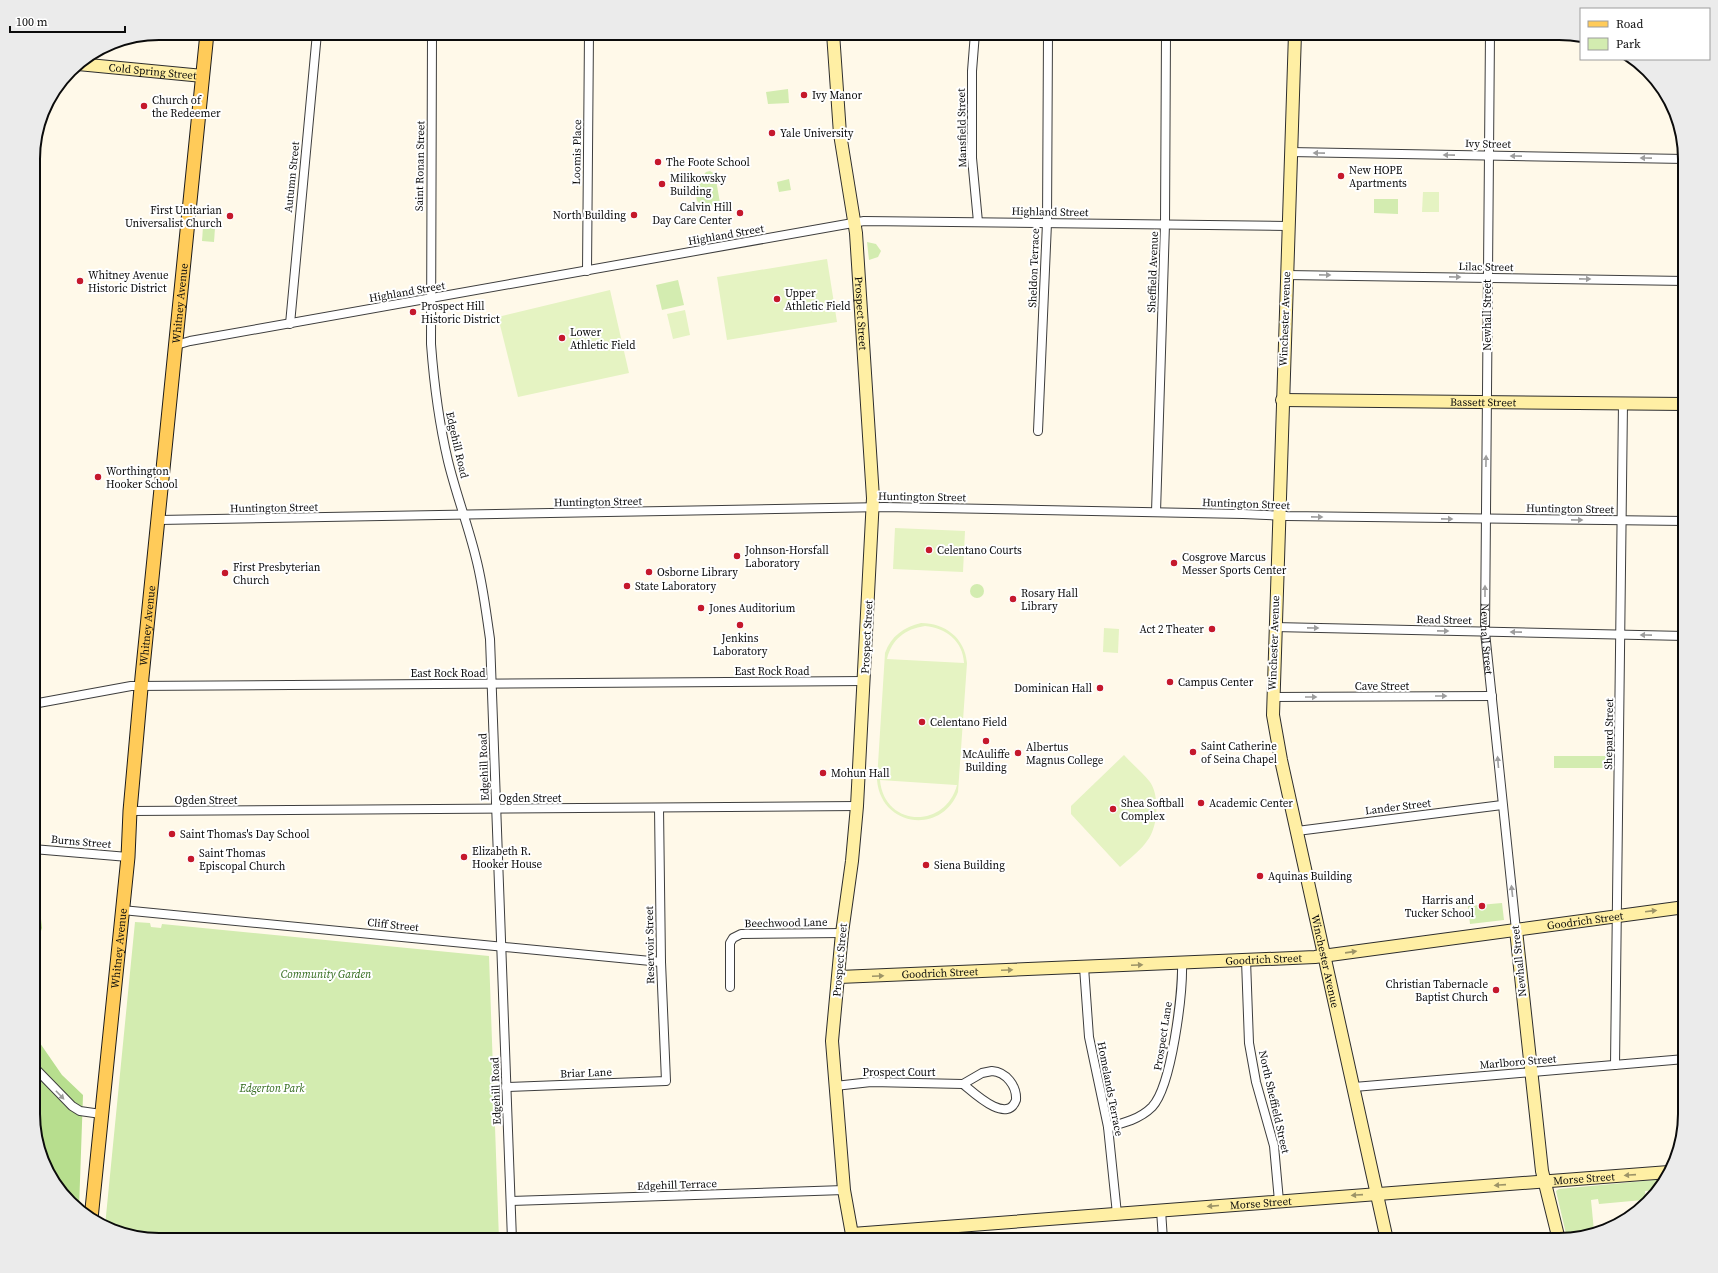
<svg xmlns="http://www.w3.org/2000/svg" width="1718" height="1273" font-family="'Source Serif 4',serif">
<rect width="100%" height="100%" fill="#fff9e9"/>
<!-- green -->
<g fill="#d3ecb0">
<path d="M788,89L789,103L768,104L766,92Z"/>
<path d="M710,171L715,174L720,203L718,204L705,207L697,201L694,186L706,172Z"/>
<path d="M789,179L791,190L779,192L777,182Z"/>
<path d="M1374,199H1398V214L1374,213Z"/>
<path d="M203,227L215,228L214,242L202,241Z"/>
<path d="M867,242L876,244L881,251L878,257L869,260Z"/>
<path d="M678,280L684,305L662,310L656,285Z"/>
<circle cx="977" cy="591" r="7"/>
<rect x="1554" y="756" width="55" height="12"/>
<path d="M1502,903L1504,920L1470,924L1468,906Z"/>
<path d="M135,922L150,923L151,927L161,928L162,924L489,956L499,1240H159L114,1231L105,1226Z"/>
<path d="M1665,1179L1659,1190L1645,1191L1646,1201L1643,1204V1200L1599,1204L1598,1199L1591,1200L1594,1231L1567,1238L1556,1191L1559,1189Z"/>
</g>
<!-- forest -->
<g fill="#b7de8e">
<path d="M33,906L40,910L42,928L33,955Z"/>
<path d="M33,1033L62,1075L83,1095L79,1209L46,1170L33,1122V1117L39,1113V1105L33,1097Z"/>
</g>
<!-- pitch -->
<g fill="#e5f3c2" fill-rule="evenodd">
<path d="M1423,192H1439V212H1422Z"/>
<path d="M827,259L837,322L727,340L717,277Z"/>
<path d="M610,290L629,373L518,397L498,317Z"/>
<path d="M685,310L690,335L673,339L667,314Z"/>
<path d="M895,528L965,531L963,572L893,569Z"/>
<path d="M921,623C945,623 965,638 967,663L958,792C941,835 881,827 877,780L885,653C891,636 904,627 921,623ZM925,626C946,628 963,641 964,663L887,659C892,639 905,629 925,626ZM880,780L956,785H957C945,830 884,827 880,780Z"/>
<path d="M1104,628L1119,629L1118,653L1103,652Z"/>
<path d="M1124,755C1132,764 1143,773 1150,782C1160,796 1158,828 1147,841C1140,851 1129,859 1120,867L1071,814V806Z"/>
</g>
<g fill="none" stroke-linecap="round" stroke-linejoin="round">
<!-- street casing -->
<g stroke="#3e3e3e" stroke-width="10">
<g id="street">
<path d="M432,33L431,344C434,384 439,423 448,461C456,494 468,525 476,558C483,585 486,612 490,639L512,1240"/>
<path d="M975,33L972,71V158L978,222"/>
<path d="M1479,33L1570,35"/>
<path id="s1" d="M1490,33L1485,632L1516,930"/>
<path d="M1290,152L1685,159"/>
<path d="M587,271L589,33"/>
<path d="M1286,275L1685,281"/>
<path d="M290,324L317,33"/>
<path d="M176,345L190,341L864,221L1287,226"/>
<path d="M1038,431L1047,223L1048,33"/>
<path d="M1156,512L1165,224L1166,33"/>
<path d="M159,520L884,507L1243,514L1287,516L1685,521"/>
<path d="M1274,627L1685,636"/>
<path d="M1272,697L1492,696"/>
<path d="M33,704L131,686L865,681"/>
<path d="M130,811L857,806"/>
<path d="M1297,831L1502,805"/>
<path d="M33,849L128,857"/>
<path d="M122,910L661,962"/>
<path d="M1246,960L1249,1043L1256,1082L1274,1146L1279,1201"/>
<path d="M1084,967L1089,1037L1108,1127L1117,1214"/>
<path d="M730,987V943L733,938L741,934L842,933"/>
<path d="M1615,1065L1623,403"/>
<path d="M33,1066L72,1106L80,1111L101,1114"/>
<path d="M992,1071C1006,1072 1017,1086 1016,1100C1007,1125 973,1092 963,1084L982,1073Z"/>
<path d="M835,1086L871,1082L963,1084"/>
<path d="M506,1087L666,1081L661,962L659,808"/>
<path d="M1354,1087L1685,1059"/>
<path d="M1108,1127C1124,1123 1140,1119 1152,1107C1172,1086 1183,992 1182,962"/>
<path d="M511,1201L844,1190"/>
<path d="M1161,1210L1163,1240"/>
</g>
</g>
<!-- secondary casing -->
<g stroke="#2d2d2d" stroke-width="14">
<g id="secondary">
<path id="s2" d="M833,33L840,134L856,233L873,498L857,806L852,861L842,933L832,1041L844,1190L853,1240"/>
<path id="s3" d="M1295,33L1273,715L1281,760L1387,1240"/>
<path id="s4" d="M78,64L203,76"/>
<path id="s5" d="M1282,400L1685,404"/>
<path d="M1516,930L1542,1171L1559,1240"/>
<path id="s6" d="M839,977L1315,957L1685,907"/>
<path id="s7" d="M852,1234L1669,1172"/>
</g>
</g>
<!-- primary casing -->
<g stroke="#1c1c1c" stroke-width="15">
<g id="primary">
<path id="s8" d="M91,1219L128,857L130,811L142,677L207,33"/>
</g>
</g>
<!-- street -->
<use href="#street" stroke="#fff" stroke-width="8"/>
<!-- secondary -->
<use href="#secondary" stroke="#ffefa4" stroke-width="12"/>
<!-- primary -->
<use href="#primary" stroke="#ffcb59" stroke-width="13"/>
</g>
<!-- one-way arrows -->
<defs><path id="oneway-solid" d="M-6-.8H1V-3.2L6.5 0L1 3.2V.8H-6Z"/></defs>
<g fill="#9d9d9d">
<use href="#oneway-solid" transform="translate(1319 153) rotate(-179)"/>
<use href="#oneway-solid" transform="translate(1449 155) rotate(-179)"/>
<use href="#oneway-solid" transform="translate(1516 156) rotate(-179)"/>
<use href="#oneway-solid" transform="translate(1646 158) rotate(-179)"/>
<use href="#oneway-solid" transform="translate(1325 275) rotate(1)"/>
<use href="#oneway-solid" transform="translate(1455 277) rotate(1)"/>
<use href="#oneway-solid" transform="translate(1585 279) rotate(1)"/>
<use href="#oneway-solid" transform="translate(1486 461) rotate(-89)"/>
<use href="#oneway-solid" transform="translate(1317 517) rotate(1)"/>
<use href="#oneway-solid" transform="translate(1447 519) rotate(1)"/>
<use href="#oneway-solid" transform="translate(1577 520) rotate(1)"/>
<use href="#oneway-solid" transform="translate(1485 591) rotate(-90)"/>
<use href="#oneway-solid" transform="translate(1313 628) rotate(1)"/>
<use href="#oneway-solid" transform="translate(1443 631) rotate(1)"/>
<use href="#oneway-solid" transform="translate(1516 632) rotate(-179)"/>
<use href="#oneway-solid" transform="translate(1646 635) rotate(-179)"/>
<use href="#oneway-solid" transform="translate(1441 696)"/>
<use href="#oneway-solid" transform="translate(1311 697)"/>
<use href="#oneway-solid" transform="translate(1498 762) rotate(-95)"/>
<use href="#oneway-solid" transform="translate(1512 891) rotate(-96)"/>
<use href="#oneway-solid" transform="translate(60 1095) rotate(46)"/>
</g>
<g fill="#9d9467">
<use href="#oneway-solid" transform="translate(1651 911) rotate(-7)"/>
<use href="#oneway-solid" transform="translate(1351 952) rotate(-8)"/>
<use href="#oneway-solid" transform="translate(1137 965) rotate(-3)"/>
<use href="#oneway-solid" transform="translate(1007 970) rotate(-3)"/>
<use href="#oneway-solid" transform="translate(878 976) rotate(-2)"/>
<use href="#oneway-solid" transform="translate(1630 1175) rotate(176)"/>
<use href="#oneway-solid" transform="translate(1500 1185) rotate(176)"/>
<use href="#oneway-solid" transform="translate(1357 1195) rotate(176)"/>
<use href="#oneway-solid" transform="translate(1213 1206) rotate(175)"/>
</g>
<!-- markers -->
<g fill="#c5182c" stroke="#fff" stroke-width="1.5">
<circle cx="804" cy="95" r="4"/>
<circle cx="144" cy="106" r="4"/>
<circle cx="772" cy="133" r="4"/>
<circle cx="658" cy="162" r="4"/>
<circle cx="1341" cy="176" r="4"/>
<circle cx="662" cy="184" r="4"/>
<circle cx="740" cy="213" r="4"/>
<circle cx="634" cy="215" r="4"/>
<circle cx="230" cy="216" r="4"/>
<circle cx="80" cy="281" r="4"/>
<circle cx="777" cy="299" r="4"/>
<circle cx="413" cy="312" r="4"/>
<circle cx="562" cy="338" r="4"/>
<circle cx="98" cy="477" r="4"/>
<circle cx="929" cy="550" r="4"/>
<circle cx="737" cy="556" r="4"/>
<circle cx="1174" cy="563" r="4"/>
<circle cx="649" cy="572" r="4"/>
<circle cx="225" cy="573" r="4"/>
<circle cx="627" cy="586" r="4"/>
<circle cx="1013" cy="599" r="4"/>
<circle cx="701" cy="608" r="4"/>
<circle cx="740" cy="625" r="4"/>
<circle cx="1212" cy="629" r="4"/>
<circle cx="1170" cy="682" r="4"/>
<circle cx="1100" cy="688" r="4"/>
<circle cx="922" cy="722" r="4"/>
<circle cx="986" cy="741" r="4"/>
<circle cx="1193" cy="752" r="4"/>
<circle cx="1018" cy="753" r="4"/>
<circle cx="823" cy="773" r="4"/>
<circle cx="1201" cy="803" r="4"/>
<circle cx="1113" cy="809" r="4"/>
<circle cx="172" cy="834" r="4"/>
<circle cx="464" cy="857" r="4"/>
<circle cx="191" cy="859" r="4"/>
<circle cx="926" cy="865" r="4"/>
<circle cx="1260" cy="876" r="4"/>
<circle cx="1482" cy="906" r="4"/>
<circle cx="1496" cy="990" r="4"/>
</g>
<g text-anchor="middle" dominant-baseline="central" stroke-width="4" stroke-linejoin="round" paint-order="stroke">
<!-- street labels -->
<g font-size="11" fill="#0b0b0b" stroke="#fff">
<text stroke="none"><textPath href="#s4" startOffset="75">Cold Spring Street</textPath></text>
<text transform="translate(962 128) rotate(-91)">Mansfield Street</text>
<text transform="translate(1488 144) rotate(1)">Ivy Street</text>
<text transform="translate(577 152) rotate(-89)">Loomis Place</text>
<text transform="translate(420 166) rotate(-89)">Saint Ronan Street</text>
<text transform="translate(292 177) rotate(-84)">Autumn Street</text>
<text transform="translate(1050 212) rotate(1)">Highland Street</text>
<text transform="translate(726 235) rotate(-10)">Highland Street</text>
<text transform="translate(1486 267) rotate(1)">Lilac Street</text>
<text transform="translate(1034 268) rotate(-88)">Sheldon Terrace</text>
<text transform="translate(1153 272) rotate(-88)">Sheffield Avenue</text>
<text transform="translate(407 292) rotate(-10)">Highland Street</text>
<text stroke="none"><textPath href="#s8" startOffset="920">Whitney Avenue</textPath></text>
<text stroke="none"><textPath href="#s2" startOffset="282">Prospect Street</textPath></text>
<text transform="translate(1487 315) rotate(-90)">Newhall Street</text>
<text transform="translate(1285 319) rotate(-88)">Winchester Avenue</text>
<text stroke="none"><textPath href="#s5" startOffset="201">Bassett Street</textPath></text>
<text transform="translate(457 445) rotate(77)">Edgehill Road</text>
<text transform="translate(922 497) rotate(1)">Huntington Street</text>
<text transform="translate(598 502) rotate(-1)">Huntington Street</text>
<text transform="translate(1246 504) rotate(2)">Huntington Street</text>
<text transform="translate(274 508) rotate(-1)">Huntington Street</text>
<text transform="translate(1570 509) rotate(1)">Huntington Street</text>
<text transform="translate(1444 620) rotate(1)">Read Street</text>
<text stroke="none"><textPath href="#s8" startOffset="596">Whitney Avenue</textPath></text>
<text transform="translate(867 637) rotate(-87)">Prospect Street</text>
<text stroke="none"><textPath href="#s1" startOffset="606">Newhall Street</textPath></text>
<text transform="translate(1274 643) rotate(-88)">Winchester Avenue</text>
<text x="772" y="671">East Rock Road</text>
<text x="448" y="673">East Rock Road</text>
<text x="1382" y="686">Cave Street</text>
<text transform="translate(1609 734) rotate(-89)">Shepard Street</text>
<text transform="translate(484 767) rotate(-92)">Edgehill Road</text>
<text x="530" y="798">Ogden Street</text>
<text x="206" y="800">Ogden Street</text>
<text transform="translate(1398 807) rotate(-7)">Lander Street</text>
<text transform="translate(81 842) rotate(5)">Burns Street</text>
<text stroke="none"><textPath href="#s6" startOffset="749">Goodrich Street</textPath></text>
<text transform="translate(786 923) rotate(-1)">Beechwood Lane</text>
<text transform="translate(393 925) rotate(6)">Cliff Street</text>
<text transform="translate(650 945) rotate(-91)">Reservoir Street</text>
<text stroke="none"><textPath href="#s8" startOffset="272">Whitney Avenue</textPath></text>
<text stroke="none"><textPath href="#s6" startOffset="425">Goodrich Street</textPath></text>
<text transform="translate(840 960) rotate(-85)">Prospect Street</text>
<text stroke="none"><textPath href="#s3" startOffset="934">Winchester Avenue</textPath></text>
<text transform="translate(1519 961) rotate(-96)">Newhall Street</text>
<text stroke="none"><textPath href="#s6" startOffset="101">Goodrich Street</textPath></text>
<text transform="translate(1163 1036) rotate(-81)">Prospect Lane</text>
<text transform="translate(1518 1062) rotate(-5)">Marlboro Street</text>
<text x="899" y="1072">Prospect Court</text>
<text transform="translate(586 1073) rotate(-2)">Briar Lane</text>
<text transform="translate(1110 1089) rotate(79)">Homelands Terrace</text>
<text transform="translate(496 1091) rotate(-92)">Edgehill Road</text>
<text transform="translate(1274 1102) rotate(77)">North Sheffield Street</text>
<text stroke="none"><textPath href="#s7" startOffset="734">Morse Street</textPath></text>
<text transform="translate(677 1185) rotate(-2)">Edgehill Terrace</text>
<text stroke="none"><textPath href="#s7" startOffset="410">Morse Street</textPath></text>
</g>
<!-- poi labels -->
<g font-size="11" fill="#0b0b0b" stroke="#fff" text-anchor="start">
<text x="812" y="95">Ivy Manor</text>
<text x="152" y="100">Church of<tspan x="152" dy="13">the Redeemer</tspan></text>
<text x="780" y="133">Yale University</text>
<text x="666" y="162">The Foote School</text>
<text x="1349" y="170">New HOPE<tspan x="1349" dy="13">Apartments</tspan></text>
<text x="670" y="178">Milikowsky<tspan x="670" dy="13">Building</tspan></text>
<text x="732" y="207" text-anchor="end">Calvin Hill<tspan x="732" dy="13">Day Care Center</tspan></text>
<text x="222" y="210" text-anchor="end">First Unitarian<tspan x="222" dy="13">Universalist Church</tspan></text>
<text x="626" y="215" text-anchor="end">North Building</text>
<text x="88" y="275">Whitney Avenue<tspan x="88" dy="13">Historic District</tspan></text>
<text x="785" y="293">Upper<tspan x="785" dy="13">Athletic Field</tspan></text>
<text x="421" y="306">Prospect Hill<tspan x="421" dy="13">Historic District</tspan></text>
<text x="570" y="332">Lower<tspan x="570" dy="13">Athletic Field</tspan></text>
<text x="106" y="471">Worthington<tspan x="106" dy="13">Hooker School</tspan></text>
<text x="745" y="550">Johnson-Horsfall<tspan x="745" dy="13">Laboratory</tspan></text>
<text x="937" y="550">Celentano Courts</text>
<text x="1182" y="557">Cosgrove Marcus<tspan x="1182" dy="13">Messer Sports Center</tspan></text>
<text x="233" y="567">First Presbyterian<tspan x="233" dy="13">Church</tspan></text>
<text x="657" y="572">Osborne Library</text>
<text x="635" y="586">State Laboratory</text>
<text x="1021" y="593">Rosary Hall<tspan x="1021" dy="13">Library</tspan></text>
<text x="709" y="608">Jones Auditorium</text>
<text x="1204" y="629" text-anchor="end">Act 2 Theater</text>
<text x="740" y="638" text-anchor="middle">Jenkins<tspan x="740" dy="13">Laboratory</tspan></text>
<text x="1178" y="682">Campus Center</text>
<text x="1092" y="688" text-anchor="end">Dominican Hall</text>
<text x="930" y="722">Celentano Field</text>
<text x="1201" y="746">Saint Catherine<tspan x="1201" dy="13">of Seina Chapel</tspan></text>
<text x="1026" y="747">Albertus<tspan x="1026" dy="13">Magnus College</tspan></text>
<text x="986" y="754" text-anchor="middle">McAuliffe<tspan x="986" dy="13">Building</tspan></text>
<text x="831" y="773">Mohun Hall</text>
<text x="1121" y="803">Shea Softball<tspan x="1121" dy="13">Complex</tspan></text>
<text x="1209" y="803">Academic Center</text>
<text x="180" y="834">Saint Thomas's Day School</text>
<text x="472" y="851">Elizabeth R.<tspan x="472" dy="13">Hooker House</tspan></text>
<text x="199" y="853">Saint Thomas<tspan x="199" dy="13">Episcopal Church</tspan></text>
<text x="934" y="865">Siena Building</text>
<text x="1268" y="876">Aquinas Building</text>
<text x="1474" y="900" text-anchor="end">Harris and<tspan x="1474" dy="13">Tucker School</tspan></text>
<text x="1488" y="984" text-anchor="end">Christian Tabernacle<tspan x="1488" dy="13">Baptist Church</tspan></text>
</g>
<!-- park labels -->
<g font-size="11" font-style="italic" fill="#2d6717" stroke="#fff">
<text x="326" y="974">Community Garden</text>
<text x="272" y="1088">Edgerton Park</text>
</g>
</g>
<!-- crop -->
<path d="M0 0H1718V1273H0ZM159 40H1559A119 119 0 0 1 1678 159V1114A119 119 0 0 1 1559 1233H159A119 119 0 0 1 40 1114V159A119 119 0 0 1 159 40Z" fill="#ebebeb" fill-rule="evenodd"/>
<path fill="none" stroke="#0b0b0b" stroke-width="2" d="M159 40H1559A119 119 0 0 1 1678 159V1114A119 119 0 0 1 1559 1233H159A119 119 0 0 1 40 1114V159A119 119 0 0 1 159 40Z"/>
<!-- legend -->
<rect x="1580" y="8" width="130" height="52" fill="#ffffff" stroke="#9d9d9d"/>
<rect x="1588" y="21" width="20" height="6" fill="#ffcb59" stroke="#9d9d9d"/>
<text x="1616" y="28" font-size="12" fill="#0b0b0b">Road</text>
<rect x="1588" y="38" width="20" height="12" fill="#d3ecb0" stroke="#9d9d9d"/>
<text x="1616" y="48" font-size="12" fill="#0b0b0b">Park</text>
<!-- scale -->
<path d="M10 26v6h115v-6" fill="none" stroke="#0b0b0b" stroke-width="2"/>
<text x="16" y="26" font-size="12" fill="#0b0b0b" stroke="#ffffff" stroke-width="3" paint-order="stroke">100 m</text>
</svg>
